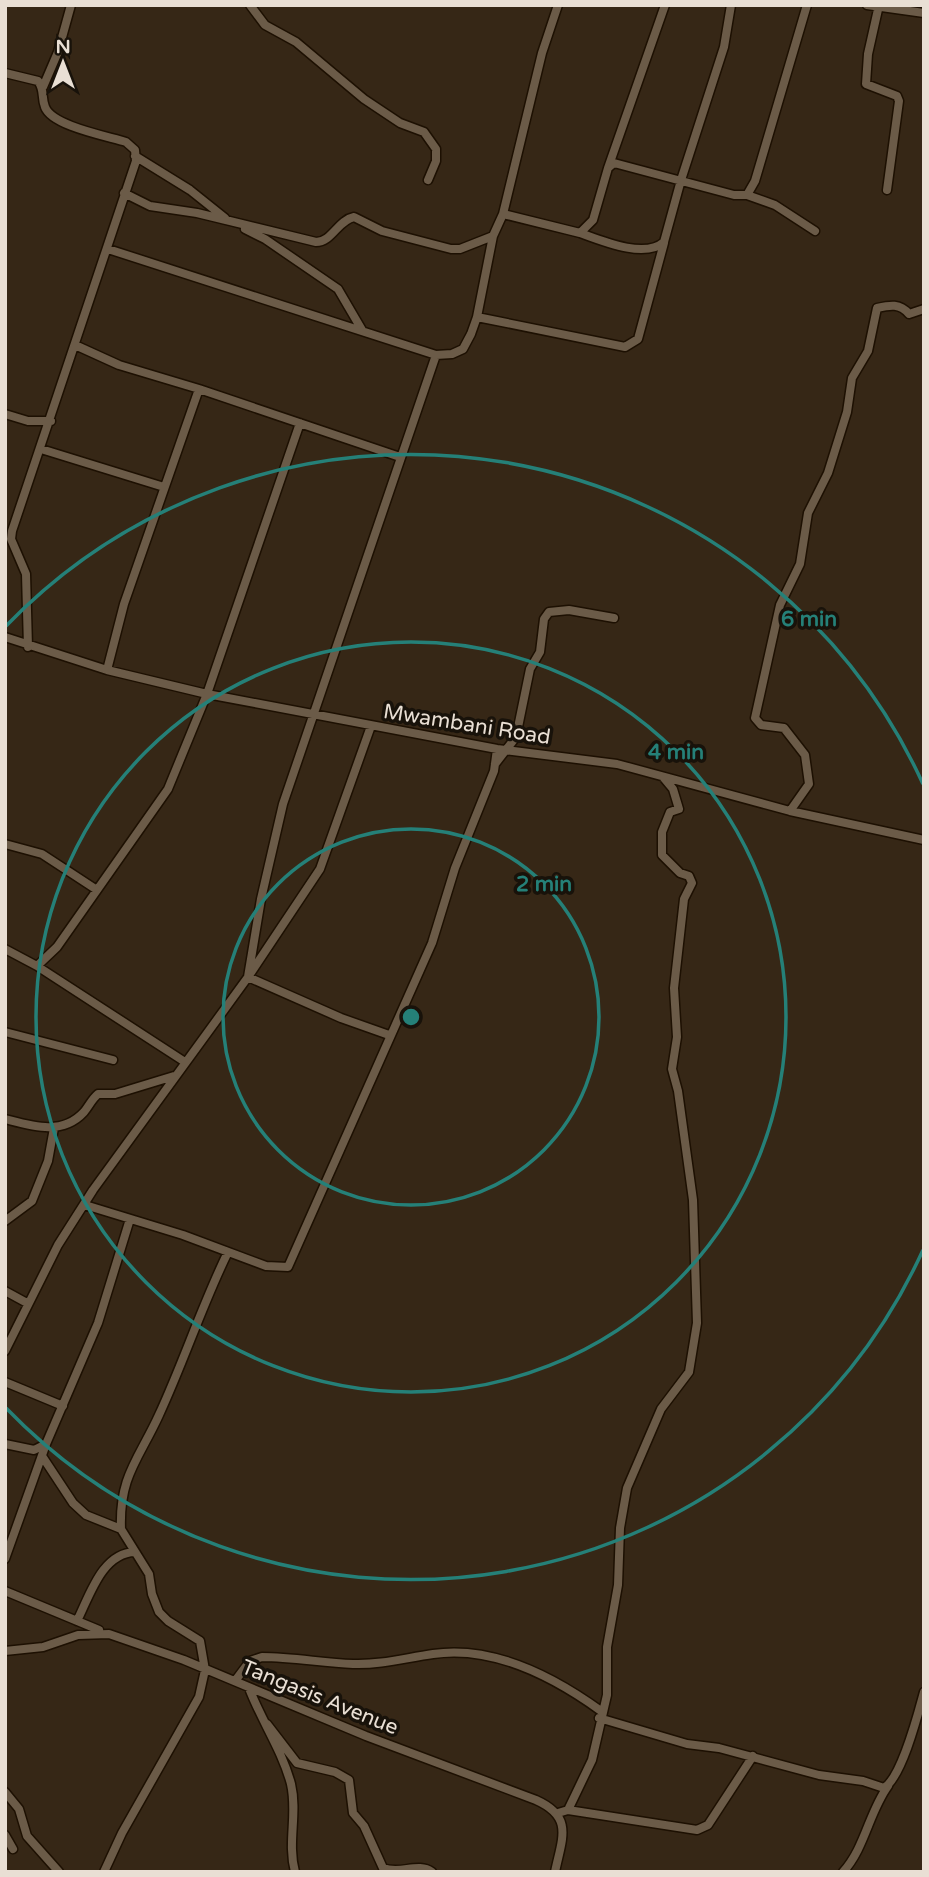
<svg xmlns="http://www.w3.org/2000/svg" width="929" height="1877" font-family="'Varela Round',sans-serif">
  <rect width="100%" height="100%" fill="#362716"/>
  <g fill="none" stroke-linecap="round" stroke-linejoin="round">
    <g stroke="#1d1002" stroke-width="11">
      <path id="minor" d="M250,5l15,20 31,17 68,57 36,24 24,9 12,17v12l-8,19
        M867,5l57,8
        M879,5l-11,49 -2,30 31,12 2,5 -12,89
        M5,73l33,8c7,9 3,16 7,26 7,19 62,29 81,35l9,8 1,11 -124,370 -1,8 15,35 2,73
        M43,87l15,-35 13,-47
        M135,156l55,34 35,28
        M608,168l57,-163
        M124,193l26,13 47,7 119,29c16,0 22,-22 38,-25l28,14 69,18h9l33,-13
        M747,195l28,10 40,26
        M503,214l39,-161 16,-48
        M245,229l20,10 73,50 24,41
        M580,233c22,8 65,26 84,9l17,-62 43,-133 7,-42
        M108,249l328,106 16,-1 11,-5 8,-15 6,-17 16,-81 10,-22 77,19 13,-13 15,-52 6,-5 120,32h13l8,-14 52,-176
        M477,317l148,30 13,-8 26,-96
        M75,345l44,20 80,24 201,68
        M5,414l23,7h23
        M41,449l123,38
        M5,637l102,33 100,24 290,55 120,15 173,47 134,29
        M107,670l17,-66 75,-215
        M371,726l-51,143 -72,108 93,41 48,17
        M495,764l21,-27 14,-68 10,-17 4,-33 5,-7 20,-2 45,8
        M790,811l19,-27 -4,-29 -21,-27 -23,-3 -6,-7 25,-113 20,-41 8,-51 20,-40 19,-61 5,-34 16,-27 9,-43c13,-3 23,-5 32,6l15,-5
        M5,844l37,10 55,36
        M5,949l32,17 20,-19 111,-158 39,-95 93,-271
        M37,966l148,96
        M5,1032l108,28
        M5,1119c27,7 57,17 79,-7 5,-6 8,-13 14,-18h17l59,-18
        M85,1205l98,30 83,31 22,1 144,-324 23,-75 39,-97 3,-22
        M5,1221l27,-20 16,-40 6,-33
        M5,1291l22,12
        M5,1351l53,-106 35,-55 155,-213 13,-78 22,-95 153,-449
        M5,1382l58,24
        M5,1444l29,6 12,-6
        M42,1456l31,47 13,12 35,14 28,45 3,20 7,18 9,9 32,20 5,29 -6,27 -77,136 -18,39
        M121,1529c-2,-53 18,-70 38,-114 25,-54 43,-110 69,-163
        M5,1559l41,-115 52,-121 32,-104
        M5,1591l94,39
        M77,1621c13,-26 25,-68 58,-69
        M5,1651l38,-4 35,-12 31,-1 75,26 182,76 170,64c38,17 26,38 19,72
        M235,1681l15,-20 12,-4c31,0 61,6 91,7 28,1 52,-6 80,-10 60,-9 121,23 168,57
        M249,1688c12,32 33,62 42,96 7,30 -4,58 4,88
        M599,1718l88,26 32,4 100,27 44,6 21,7c18,-11 34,-74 40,-96
        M267,1724l30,39 38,9 14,8 4,33 11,13 19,42c17,7 35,-6 49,4
        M5,1792l14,17 8,27 32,36
        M568,1810l129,20 11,-5 45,-69
        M558,1813l10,-3 24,-50 15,-65v-48l11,-62 2,-57 7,-40 34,-79 28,-37 8,-49 -4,-123 -15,-109 -6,-22 5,-32 -3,-49 10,-89 8,-16 -3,-7 -9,-3 -18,-18v-23l8,-20 9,-3 -6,-20 -10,-12
        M5,1835l8,14
        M843,1872c22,-24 26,-60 45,-86"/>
    </g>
    <use href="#minor" stroke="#6b5b48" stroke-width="8"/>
  </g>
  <g fill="none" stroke="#258078" stroke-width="3.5">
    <circle cx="411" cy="1017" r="188"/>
    <circle cx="411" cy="1017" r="375"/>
    <path d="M923 1250A563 563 0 0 1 6 1408M6 626A563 563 0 0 1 923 784"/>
  </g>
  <g text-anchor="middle" stroke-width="7" stroke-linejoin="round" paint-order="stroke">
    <g font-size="21" fill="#e9dfd4" stroke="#18120a">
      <text transform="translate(467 724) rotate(9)" y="7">Mwambani Road</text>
      <text transform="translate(320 1697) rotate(22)" y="7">Tangasis Avenue</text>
    </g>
  </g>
  <circle cx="411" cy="1017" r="10" fill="#258078" stroke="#18120a" stroke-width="3.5"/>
  <g font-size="21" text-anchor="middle" font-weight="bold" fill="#258078" stroke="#18120a" stroke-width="7" stroke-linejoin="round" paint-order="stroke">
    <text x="809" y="626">6 min</text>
    <text x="676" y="759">4 min</text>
    <text x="544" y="891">2 min</text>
  </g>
  <rect width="929" height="1877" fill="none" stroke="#e9dfd4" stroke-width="14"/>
  <g transform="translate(63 63)" stroke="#18120a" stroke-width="5" paint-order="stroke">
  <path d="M0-5L12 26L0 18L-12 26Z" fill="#e9dfd4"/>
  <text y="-10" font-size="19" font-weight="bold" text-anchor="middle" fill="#e9dfd4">N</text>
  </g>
</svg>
